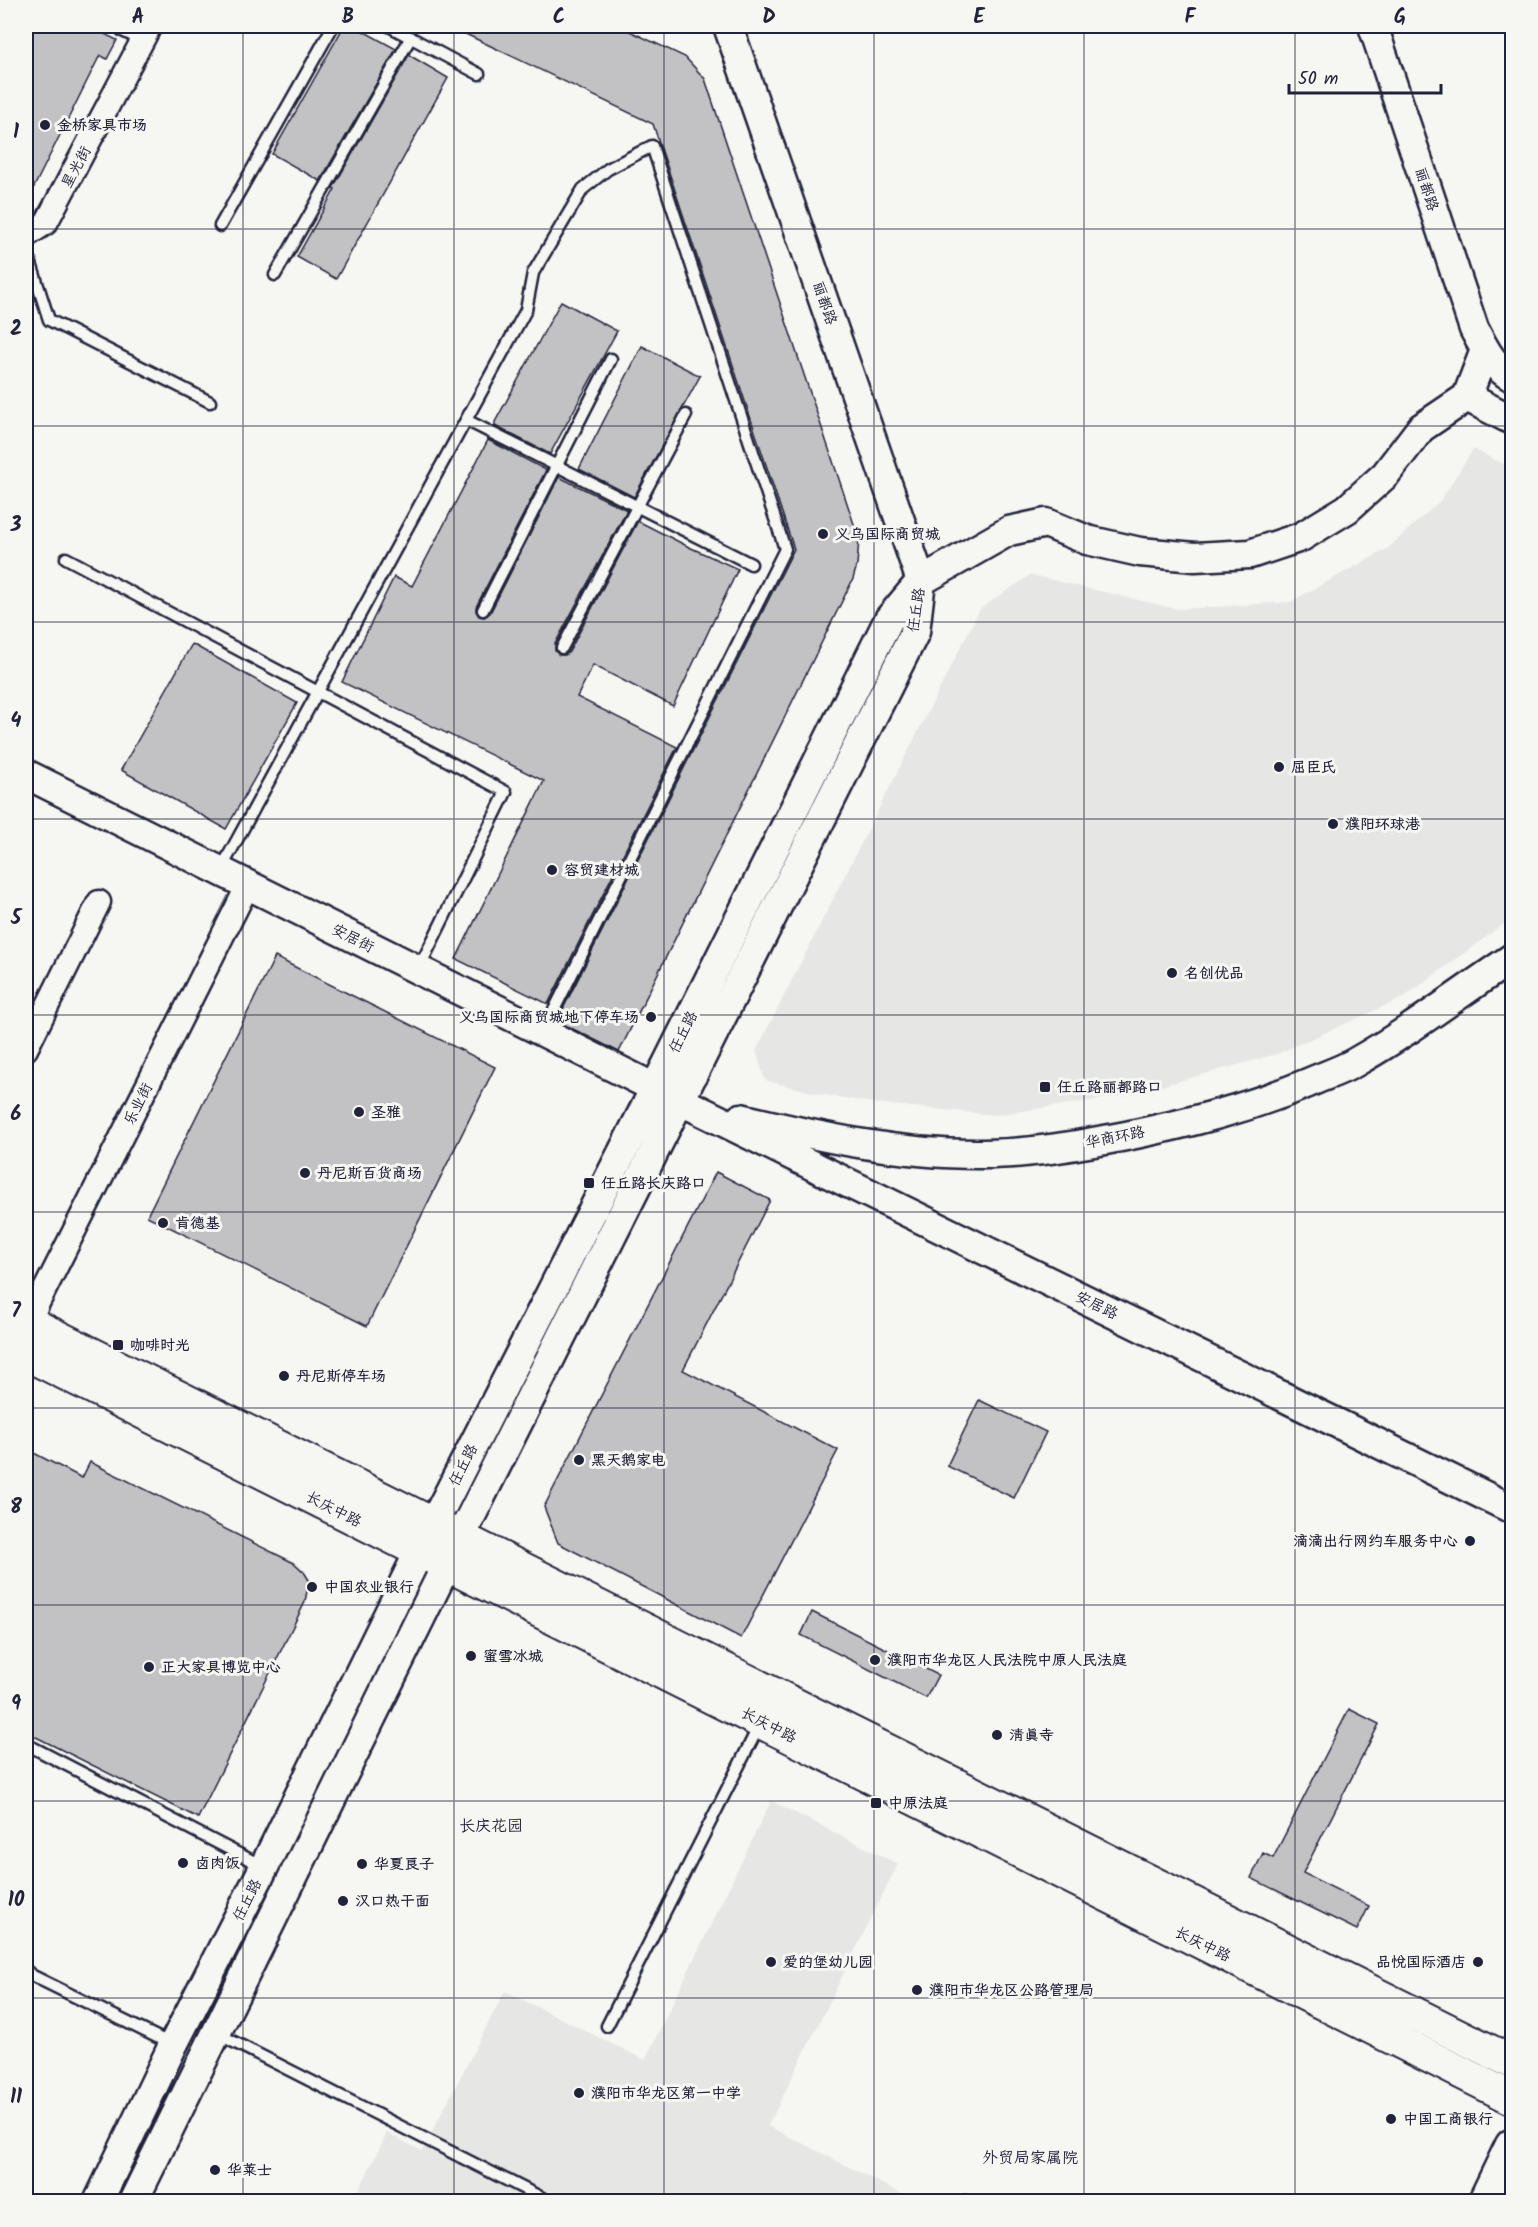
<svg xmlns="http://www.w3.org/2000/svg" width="1538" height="2227" font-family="Kalam,'LXGW WenKai TC',sans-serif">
  <rect width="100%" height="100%" fill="#f6f6f2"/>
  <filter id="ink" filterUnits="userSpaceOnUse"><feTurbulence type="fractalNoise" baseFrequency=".0167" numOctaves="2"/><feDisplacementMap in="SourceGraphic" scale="12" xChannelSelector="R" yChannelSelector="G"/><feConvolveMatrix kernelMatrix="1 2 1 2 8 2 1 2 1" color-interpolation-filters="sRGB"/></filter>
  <g filter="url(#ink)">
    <path fill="#e6e6e4" d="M1473,449l39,19v450l-109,80 -126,56 -148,41 -134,20 -123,-12 -53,-9 -54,-14 -9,-29 224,-442 50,-34 147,34 113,-7 97,-53 54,-49z
      M771,1801l127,63 -130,262 148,75 -563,1 34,-69 35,18 83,-160 140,69z"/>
    <path fill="#c2c2c4" stroke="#22223b" stroke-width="1.5" d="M26,26h62l29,14 -10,19 -7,-4 -74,148z
      M344,26h10l42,23 -76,132 -48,-27z
      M449,26h170l66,31 20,22 154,460 -2,26 -4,14 -234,473 -60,-30 5,-10 -2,-1 232,-462 -141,-425z
      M409,55l39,23 -112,201 -39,-22 38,-68 -2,-1z
      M561,301l56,30 -67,123 -55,-28v-4z
      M642,346l58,30 -66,121 -55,-28z
      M488,440l58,30 -70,137v4l3,5 5,1 6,-4 69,-136 68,33 -72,134v7l4,4h6l4,-3 69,-131 51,26 49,22 -65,137 -80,-41 -16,32 100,50 -129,257 -92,-45 88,-178 -202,-99 52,-105 18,9z
      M192,644l105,59 -71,126 -105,-59z
      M275,957l220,110 -128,259 -220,-110z
      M716,1172l54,28 -87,170 155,80 -97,188 -183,-95 -14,-36z
      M979,1400l67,32 -32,66 -67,-32z
      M26,1449l56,29 8,-16 204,101 10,9 5,8 -4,22 -107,216 -172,-86z
      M812,1612l126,63 -12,23 -125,-63z
      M1349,1709l30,15 -76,149 66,33 -12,24 -106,-52 12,-25 10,5z"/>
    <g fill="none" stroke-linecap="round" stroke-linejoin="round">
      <g stroke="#22223b" stroke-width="15">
        <path id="service" d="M389,26l90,48
          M220,226l113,-200
          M26,248l23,72 161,82
          M275,275l136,-238
          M466,420l285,144
          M66,558l440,234 -87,176
          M483,610l128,-251
          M562,648l124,-233
          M220,871l306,-561 7,-37 50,-84 25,-20 44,-23 133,403 -242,483
          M26,1744l238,123
          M26,1970l5,5 142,70
          M607,2026l153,-302
          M218,2034l332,168
          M965,2201l1,1"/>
      </g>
      <g stroke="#22223b" stroke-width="27">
        <path id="minor" d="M126,26l19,9
          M26,236l20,-13 104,-197
          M26,1049l73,-147
          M28,1323l220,-438"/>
      </g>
      <g stroke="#22223b" stroke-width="33">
        <path id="tertiary" d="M1373,26l101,303c10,19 19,38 38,48
          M1485,350l-18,47 45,23
          M26,774l655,327 831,408
          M741,1118c79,19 160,37 242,36 48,0 96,-9 143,-18 63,-13 123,-28 182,-53 15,-7 32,-12 46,-20 55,-31 106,-70 158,-105
          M98,2202l75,-157 91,-178 155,-315 236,-464 234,-469 32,-38 88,-50 37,-8 41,17 53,12 55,5 55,-3 51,-17 46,-28 38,-34 36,-47 46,-31
          M133,2202l313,-636 469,-934 6,-51 -193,-555"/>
      </g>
      <g stroke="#22223b" stroke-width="36">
        <path id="secondary" d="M26,1321l1486,741
          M26,1354l1486,744"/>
      </g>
      <g stroke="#22223b" stroke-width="38">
        <path id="primary" d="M1485,2202l27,-56"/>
      </g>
      <use href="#service" stroke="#f6f6f2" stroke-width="10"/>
      <use href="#minor" stroke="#f6f6f2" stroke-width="22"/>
      <use href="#tertiary" stroke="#f6f6f2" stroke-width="28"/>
      <use href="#secondary" stroke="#f6f6f2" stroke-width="32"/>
      <use href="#primary" stroke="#f6f6f2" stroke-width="33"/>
    </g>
  </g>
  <path fill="none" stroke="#22223b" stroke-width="1.5" stroke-opacity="0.55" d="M243,26v2176M454,26v2176M664,26v2176M874,26v2176M1084,26v2176M1295,26v2176M26,229h1486M26,426h1486M26,622h1486M26,819h1486M26,1015h1486M26,1212h1486M26,1408h1486M26,1605h1486M26,1801h1486M26,1998h1486"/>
  <g fill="#22223b" stroke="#f6f6f2" stroke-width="2">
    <circle cx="45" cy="125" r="6"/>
    <circle cx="823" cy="534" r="6"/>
    <circle cx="1279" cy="767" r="6"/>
    <circle cx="1333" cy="824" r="6"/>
    <circle cx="552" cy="870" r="6"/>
    <circle cx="1172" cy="973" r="6"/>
    <circle cx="651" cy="1017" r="6"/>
    <rect x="1039" y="1081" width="12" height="12" rx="3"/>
    <circle cx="359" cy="1112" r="6"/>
    <circle cx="305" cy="1173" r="6"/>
    <rect x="583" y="1177" width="12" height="12" rx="3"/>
    <circle cx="163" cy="1223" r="6"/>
    <rect x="112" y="1339" width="12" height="12" rx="3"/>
    <circle cx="284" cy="1376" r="6"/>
    <circle cx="579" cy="1460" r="6"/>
    <circle cx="1470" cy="1541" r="6"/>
    <circle cx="312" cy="1587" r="6"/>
    <circle cx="471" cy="1656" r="6"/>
    <circle cx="875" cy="1660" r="6"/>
    <circle cx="149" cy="1667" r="6"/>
    <circle cx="997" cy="1735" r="6"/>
    <rect x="870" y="1797" width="12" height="12" rx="3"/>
    <circle cx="183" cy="1863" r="6"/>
    <circle cx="362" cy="1864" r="6"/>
    <circle cx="343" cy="1901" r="6"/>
    <circle cx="771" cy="1962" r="6"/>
    <circle cx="1478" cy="1962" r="6"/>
    <circle cx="917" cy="1990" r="6"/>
    <circle cx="579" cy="2093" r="6"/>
    <circle cx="1391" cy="2119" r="6"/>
    <circle cx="215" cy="2170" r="6"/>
  </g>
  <g text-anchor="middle" stroke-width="6" stroke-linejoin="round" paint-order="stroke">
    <g font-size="15" font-weight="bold" fill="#22223b" stroke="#f6f6f2" text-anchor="start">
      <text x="57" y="130">金桥家具市场</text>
      <text x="835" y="539">义乌国际商贸城</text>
      <text x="1291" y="772">屈臣氏</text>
      <text x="1345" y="829">濮阳环球港</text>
      <text x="564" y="875">容贸建材城</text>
      <text x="1184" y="978">名创优品</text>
      <text x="639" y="1022" text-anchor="end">义乌国际商贸城地下停车场</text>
      <text x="1057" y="1092">任丘路丽都路口</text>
      <text x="371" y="1117">圣雅</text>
      <text x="317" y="1178">丹尼斯百货商场</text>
      <text x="601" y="1188">任丘路长庆路口</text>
      <text x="175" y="1228">肯德基</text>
      <text x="130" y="1350">咖啡时光</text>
      <text x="296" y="1381">丹尼斯停车场</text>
      <text x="591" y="1465">黑天鹅家电</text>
      <text x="1458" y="1546" text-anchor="end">滴滴出行网约车服务中心</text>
      <text x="324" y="1592">中国农业银行</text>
      <text x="483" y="1661">蜜雪冰城</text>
      <text x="887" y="1665">濮阳市华龙区人民法院中原人民法庭</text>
      <text x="161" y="1672">正大家具博览中心</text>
      <text x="1009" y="1740">清真寺</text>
      <text x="888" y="1808">中原法庭</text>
      <text x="195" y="1868">卤肉饭</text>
      <text x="374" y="1869">华夏良子</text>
      <text x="355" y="1906">汉口热干面</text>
      <text x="783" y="1967">爱的堡幼儿园</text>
      <text x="1466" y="1967" text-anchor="end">品悦国际酒店</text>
      <text x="929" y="1995">濮阳市华龙区公路管理局</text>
      <text x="591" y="2098">濮阳市华龙区第一中学</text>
      <text x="1403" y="2124">中国工商银行</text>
      <text x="227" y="2175">华莱士</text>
    </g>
    <g font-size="15" fill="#22223b" stroke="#f6f6f2">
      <text transform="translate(76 167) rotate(-62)" y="5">星光街</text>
      <text transform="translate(1427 189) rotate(72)" y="5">丽都路</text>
      <text transform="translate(825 303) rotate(71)" y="5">丽都路</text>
      <text transform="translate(916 610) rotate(-81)" y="5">任丘路</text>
      <text transform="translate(353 938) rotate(27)" y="5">安居街</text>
      <text transform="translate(683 1032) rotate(-63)" y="5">任丘路</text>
      <text transform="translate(138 1104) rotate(-63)" y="5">乐业街</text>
      <text transform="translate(1115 1137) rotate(-11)" y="5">华商环路</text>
      <text transform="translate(1097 1305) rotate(26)" y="5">安居路</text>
      <text transform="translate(463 1465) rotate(-63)" y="5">任丘路</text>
      <text transform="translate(334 1509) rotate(27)" y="5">长庆中路</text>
      <text transform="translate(769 1725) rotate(27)" y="5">长庆中路</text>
      <text transform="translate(247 1900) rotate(-63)" y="5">任丘路</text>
      <text transform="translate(1203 1944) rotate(26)" y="5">长庆中路</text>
    </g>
    <g font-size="16" fill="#22223b" stroke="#f6f6f2">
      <text x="491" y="1831">长庆花园</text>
      <text x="1030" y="2163">外贸局家属院</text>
    </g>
  </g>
  <rect width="1538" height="2227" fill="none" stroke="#f6f6f2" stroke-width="66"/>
  <path d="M1289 84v9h152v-9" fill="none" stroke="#22223b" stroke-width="3"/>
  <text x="1298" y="84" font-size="18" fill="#22223b" stroke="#f6f6f2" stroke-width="4.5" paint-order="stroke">50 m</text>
  <rect x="33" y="33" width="1472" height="2161" fill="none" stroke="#22223b" stroke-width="2"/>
  <g font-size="20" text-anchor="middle" font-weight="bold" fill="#22223b">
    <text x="138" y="23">A</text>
    <text x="348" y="23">B</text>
    <text x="559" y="23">C</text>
    <text x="769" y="23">D</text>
    <text x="979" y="23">E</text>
    <text x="1190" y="23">F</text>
    <text x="1400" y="23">G</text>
    <text x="16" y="138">1</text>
    <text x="16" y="335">2</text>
    <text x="16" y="531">3</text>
    <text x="16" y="727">4</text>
    <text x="16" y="924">5</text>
    <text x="16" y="1120">6</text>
    <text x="16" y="1317">7</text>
    <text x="16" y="1513">8</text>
    <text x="16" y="1710">9</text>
    <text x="16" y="1906">10</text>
    <text x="16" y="2103">11</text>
  </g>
</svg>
